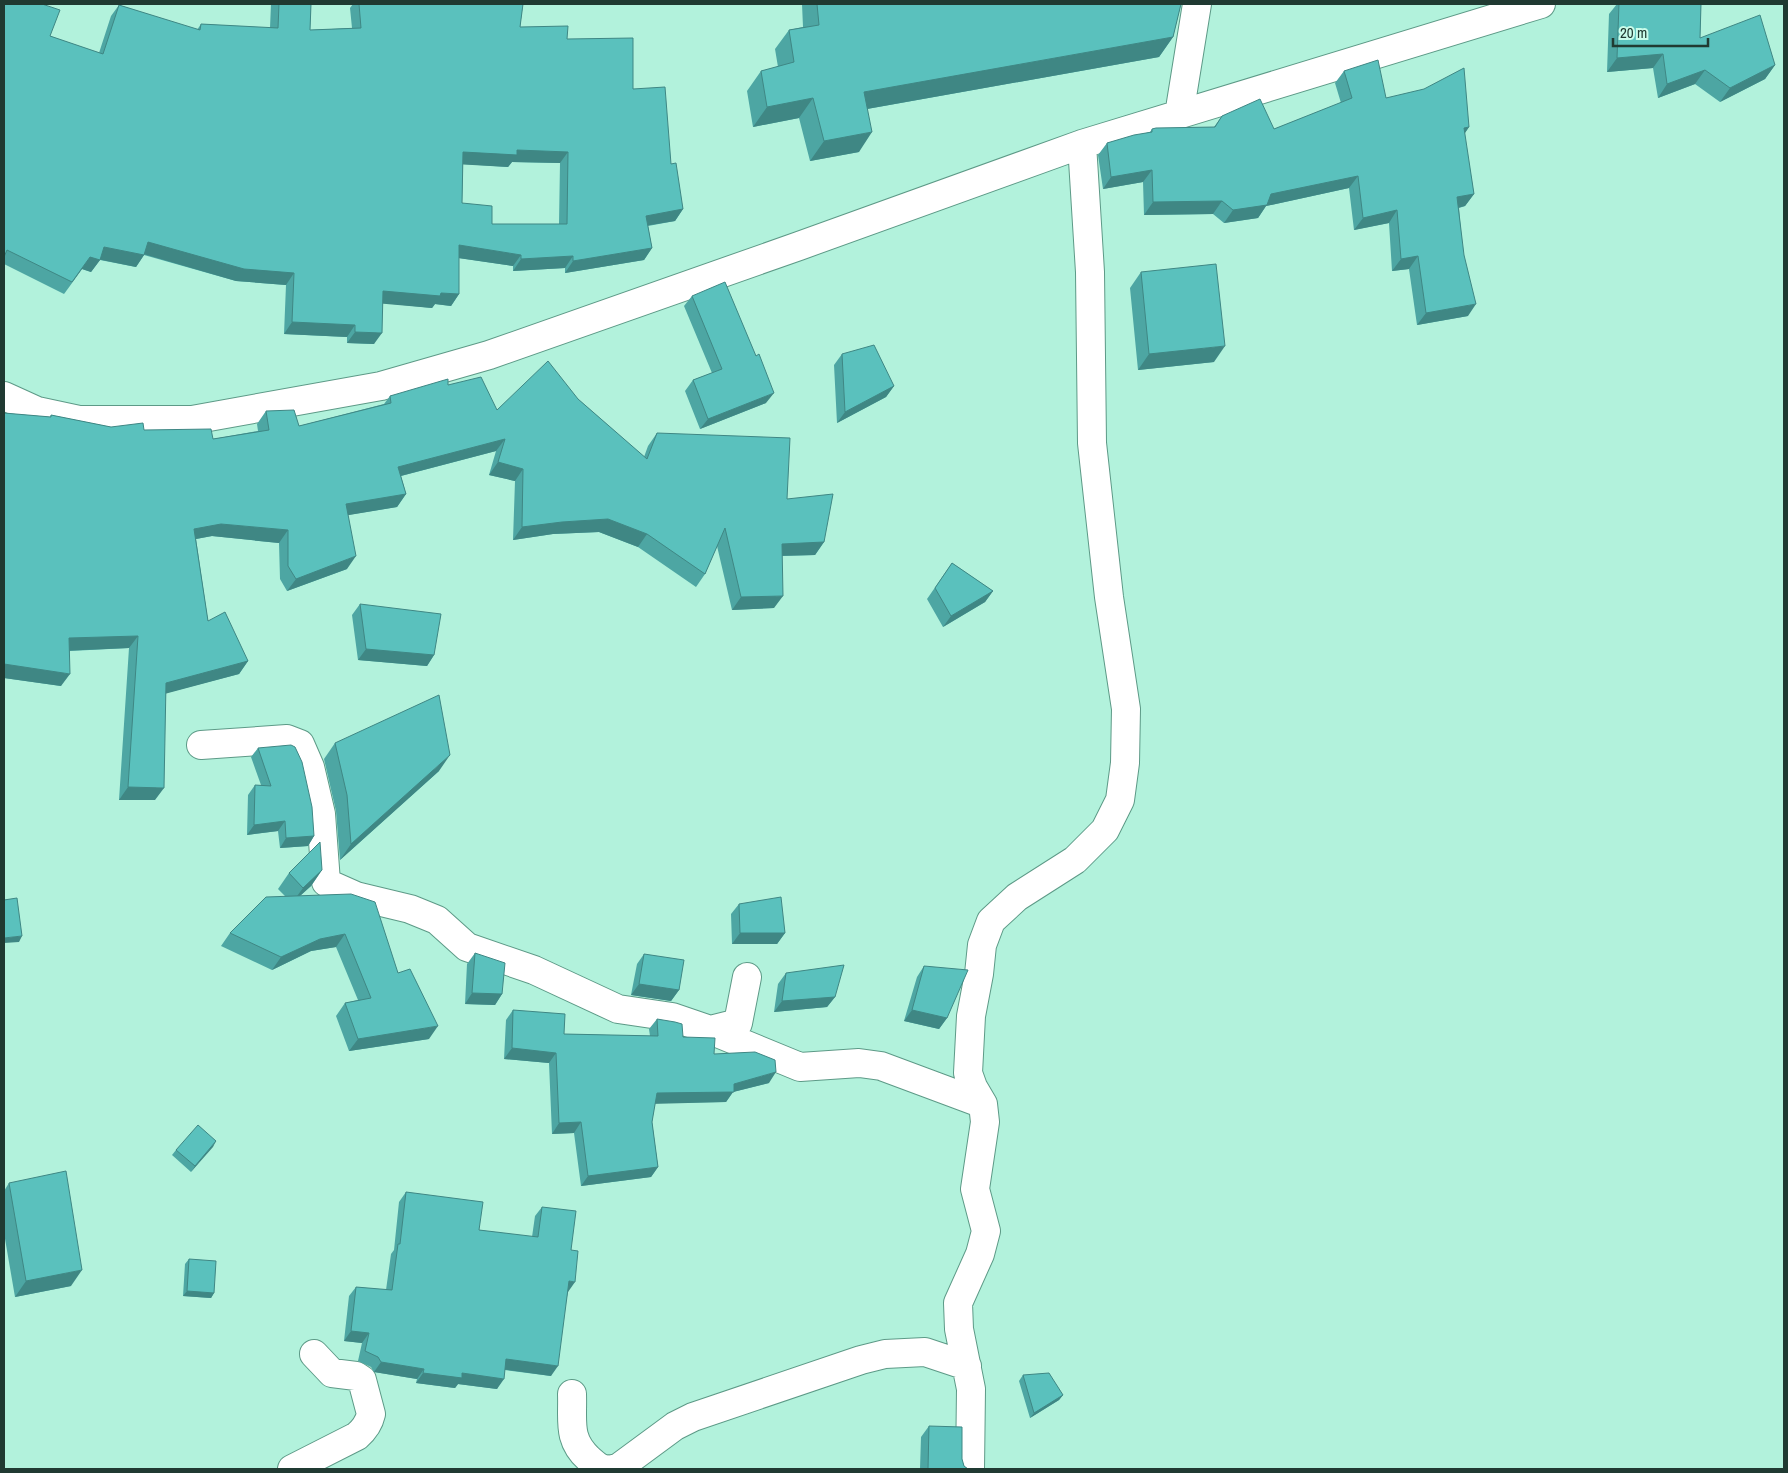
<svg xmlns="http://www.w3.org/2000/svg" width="1788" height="1473" font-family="'Archivo Narrow',sans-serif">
  <rect width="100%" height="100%" fill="#b2f2dc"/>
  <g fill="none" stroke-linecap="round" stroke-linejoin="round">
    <g stroke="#5d9a87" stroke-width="30">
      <path id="street" d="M1179,115l18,-111
        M4,396l33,15 42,9h113l189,-34 108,-31 310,-109 283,-102 459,-140
        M201,745l86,-6 13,5 10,23 11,47 5,68 3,2 27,12 54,13 27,11 30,27 67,23 84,39 54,8 38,13 28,-7 9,-46
        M710,1030l90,37 59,-4 22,3 102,38
        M572,1394c1,27 -5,45 17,65 6,5 9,9 16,10
        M292,1469l65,-33c7,-6 12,-13 14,-22l-9,-34 -6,-4 -24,-3 -18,-19
        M613,1469l5,-1 57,-42 18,-9 168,-57 24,-6 40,-2 42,14
        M970,1469l1,-80 -12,-60 -1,-26 22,-49 6,-23 -11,-42 10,-67 -2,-18 -10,-17 -5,-14 3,-57 8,-42 3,-29 9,-24 26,-24 58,-37 30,-30 15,-30 5,-37 1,-54 -17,-112 -17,-154 -2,-171 -8,-128"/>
    </g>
    <use href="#street" stroke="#fff" stroke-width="28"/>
  </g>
  <path fill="#4da6a3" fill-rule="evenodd" d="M4,4l46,32 49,17 12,-37 8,-11 78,25 4,-6 69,4 1,-24h40l-1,26 42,-2 -2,-20 3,-4h170l-3,23 47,12 66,50 38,75 12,45 -8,12 -27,5 4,22 -8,12 -79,13v-5l-52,3v-5l-54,-8v36l-8,12 -16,-2 -3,4 -49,-5 -9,41 -27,-1v-6l-63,-3 2,-49 -50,-4 -92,-26 -8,12 -36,-7 -9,12 -9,-3 -18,25 -60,-30zM512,162l48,1 -1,61h-67l-30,-21 1,-39 45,3z
    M802,4h379l-8,33 -14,20 -292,52 -8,43 -49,9 -11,-43 -46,9 -6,-36 14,-20 17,-4 -3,-18 14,-19 14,-3z
    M1617,4h84l-1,34 75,27 -10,14 -45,23 -25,-18 -37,14 -5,-30 -46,4 2,-58z
    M1344,71l42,27 83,29 -5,7 10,60 -9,12 -6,2 9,108 -51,9 -8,-56 -17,2 -3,-48 -35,7 -5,-42 -83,18 -8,12 -34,5 -11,-9 -69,1 -1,-33 -40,7 -5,-34 9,-12 43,-11 2,-3 62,-2 8,-11 52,13 67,-26 -6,-20z
    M1141,272l73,90 -76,8 -8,-82z
    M692,296l64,60 10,47 -66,26 -15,-38 8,-11 19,-7 -28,-67z
    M842,354l52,32 -8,11 -49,26 -3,-58z
    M448,385l49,25 81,-11 66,58 4,-11 9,-13 130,66 37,43 -9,13 -33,1 -8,52 -42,2 -15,-64 -12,28 -9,13 -58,-40 -39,-15 -46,2 -40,6 2,-59 -26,-6 7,-24 -95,25 5,18 -9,13 -49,8 -1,54 -60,22 -7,-12 -1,-36 -67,-7 -16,3 12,82 40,40 -9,13 -73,19 -11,107h-36l10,-152 -59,3 -9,35 -57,-8v-265l46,4 1,-2 60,12 102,12 45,-8 -1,-7 9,-13 33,15 85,-22 6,-8z
    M952,563l41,28 -8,11 -42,25 -16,-28z
    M360,604l74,51 -7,11 -69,-6 -6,-45z
    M335,743l104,28 -99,89 -4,-49 -12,-52z
    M258,748l56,88 -6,10 -28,2 -2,-17 -31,4 1,-40 7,-10h6l-10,-28z
    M322,870l-11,16 -11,10 98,77 31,66 -80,12 -13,-35 9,-13 13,-3 -22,-53 -25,4 -39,19 -51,-24 9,-13 55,-37 -7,-7 11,-16z
    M739,904l46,29 -8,11h-45l-1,-30z
    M475,953l27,41 -7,11 -30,-1 2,-40z
    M644,954l35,36 -8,11 -40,-6 6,-31z
    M924,966l23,52 -8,11 -35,-8 13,-44z
    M786,973l49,24 -8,10 -53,5 4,-28z
    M513,1010l51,24 86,2 -1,-7 8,-10 26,18 31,17 55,29 -36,9 -7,10 -71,1 -3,19 6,45 -7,10 -70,9 -7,-53 -22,1 -3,-71 -45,-4 2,-39z
    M216,1141l-25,31 -19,-17 4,-5z
    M9,1183l62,103 -56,11 -11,-64v-42z
    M406,1192l73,38 53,7 3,-21 7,-9 29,43 -3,42 -17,84 -46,-6 -8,19 -39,-5 -3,4 -39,-5 1,-4 -43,-7 -3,-5 -13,-6 4,-18 -18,-2 5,-45 7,-9 30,3 5,-36 3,-4 5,-48z
    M189,1259l25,34 -3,5 -28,-2 2,-32z
    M1023,1375l40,20 -4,5 -29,18 -11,-37z
    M929,1426l33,33 2,7 4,3h-48l1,-32z"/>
  <path fill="#3f8784" d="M1173,37l-14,20 -309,55 14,-20z
    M1663,54l-10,14 -46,4 10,-14z
    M1775,65l-10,14 -45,23 10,-14z
    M1705,70l-10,14 -37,14 9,-14z
    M813,98l-14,20 -46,9 14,-20z
    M1469,127l-8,12 3,-11z
    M872,132l-13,20 -49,9 14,-20z
    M517,150l51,2 -8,11 -48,-1 -4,5 -53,-3 8,-12z
    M1152,170l-9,12 -40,7 8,-12z
    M1358,176l-9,12 -83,18 -8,12 -34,5 9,-13 38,-16z
    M1474,194l-9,12 -16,4 8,-13z
    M1222,201l-9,13 -69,1 9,-13z
    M683,209l-8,12 -37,6 8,-11z
    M1397,210l-8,13 -35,7 9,-12z
    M148,242l146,31 -8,12 -50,-4 -96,-28z
    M459,245l62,10 -8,11 -62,-9z
    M104,247l40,8 -8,12 -39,-8 3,1 -9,12 -9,-3 -18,25 26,-37z
    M652,248l-8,12 -79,13 8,-12z
    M573,256l-8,12 -52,3 8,-12z
    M1418,256l-9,13 -17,2 9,-12z
    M383,291l58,2 18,1 -8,12 -16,-2 -3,4 -57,-5z
    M1476,304l-8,12 -51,9 9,-12z
    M292,322l63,3 -8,12 -63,-3z
    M355,332l27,1 -8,11 -27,-1z
    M1225,346l-11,16 -76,8 11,-16z
    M894,386l-8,11 -49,26 8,-11z
    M774,393l-8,10 -66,26 8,-10z
    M505,439l-9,12 -107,28 9,-12z
    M498,462l25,7 -8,12 -26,-6z
    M406,494l-9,13 -60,10 9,-13z
    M608,519l39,15 -9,13 -39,-15 -46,2 -40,6 9,-13 40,-5z
    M221,524l67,6 -9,13 -67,-7 -27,5 9,-12z
    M824,542l-9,13 -42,1 9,-12z
    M356,556l-9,13 -60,22 9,-12z
    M993,591l-8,11 -42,25 8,-11z
    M783,596l-9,12 -42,2 9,-13z
    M138,636l-9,12 -69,3 9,-13z
    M366,649l68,6 -7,11 -69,-6z
    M248,661l-9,13 -82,22 9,-13z
    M4,664l66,10 -9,12 -57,-8z
    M450,755l-11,16 -99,89 11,-16z
    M128,787l36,1 -9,12h-36z
    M285,821l-7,10 -31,4 7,-10z
    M314,836l-6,10 -28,2 6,-10z
    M322,870l-11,16 -19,17 11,-15z
    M740,933h45l-8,11h-45z
    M345,934l-9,13 -25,4 -39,19 9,-13 39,-18z
    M22,936l-3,6 -15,1v-5z
    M639,984l40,6 -8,11 -40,-6z
    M472,993l30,1 -7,11 -30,-1z
    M835,997l-8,10 -53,5 8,-11z
    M912,1010l35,8 -8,11 -35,-8z
    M438,1026l-9,13 -80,12 9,-12z
    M512,1048l44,5 -7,10 -45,-4z
    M776,1072l-7,11 -36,9 -7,10 -76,2 7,-11 77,-9z
    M581,1122l-7,11 -22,1 7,-11z
    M216,1141l-3,6 -22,25 4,-6z
    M658,1167l-7,10 -70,9 7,-10z
    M82,1270l-11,16 -56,11 11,-16z
    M569,1281l6,1 -7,10 -6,-1z
    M187,1291l27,2 -3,5 -28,-2z
    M351,1331l18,2 -7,10 -18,-2z
    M506,1359l52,7 -7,10 -51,-7z
    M381,1362l43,7 -7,10 -43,-7z
    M423,1373h39l42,6 -7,10 -39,-5 -3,4 -39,-5z
    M1063,1395l-4,5 -29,18 4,-5z"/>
  <path fill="#5ac1bd" stroke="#3f8784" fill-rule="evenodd" d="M4,4h38l18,6 -10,26 53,18 16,-49 81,25 1,-6 77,4 1,-24h32l-1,26 51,-2 -2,-24h164l-3,23 48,-1 -1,13 66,-1v51l32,-2 6,77 5,-1 7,46 -37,7 6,32 -79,13v-5l-52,3v-4l-62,-10v49l-18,-1 -1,3 -57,-5 -1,42 -27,-1v-7l-63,-3 2,-49 -50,-4 -96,-27 -4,13 -40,-8 -4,13 -10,-3 -18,25 -65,-32 -3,7zM517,150l51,2 -1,72h-75v-18l-30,-3 1,-51 54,3z
    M817,4h364l-8,33 -309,55 8,40 -48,9 -11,-43 -46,9 -6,-36 33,-9 -5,-32 30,-5z
    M1619,4h82l-1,34 60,-23 15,50 -45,23 -25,-18 -38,14 -4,-30 -46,4z
    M1378,60l8,38 38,-9 40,-21 5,59 -5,1 10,66 -17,3 7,58 12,49 -50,9 -8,-57 -17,3 -4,-49 -34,8 -5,-42 -87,18 -4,11 -34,5 -11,-9 -69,1 -1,-32 -41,7 -4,-34 27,-8 18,-3v-3l4,-1 59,-1 7,-11 38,-17 14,30 78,-31 -8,-27z
    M1216,264l9,82 -76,8 -8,-82z
    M725,282l31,74 3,-2 15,39 -66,26 -15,-39 29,-11 -30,-73z
    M874,345l20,41 -49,26 -3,-58z
    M548,361l30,38 69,60 10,-26 133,5 -3,61 46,-5 -9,48 -42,2 1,52 -42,1 -16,-69 -20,46 -58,-40 -39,-15 -46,3 -40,5 1,-58 -25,-7 7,-23 -107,28 8,27 -60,10 10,52 -60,23 -8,-13v-36l-67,-6 -27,5 14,92 17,-9 23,49 -82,22 -2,105 -36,-1 10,-151 -69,2 1,36 -66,-10v-251l47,4v-2l60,12 32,-4 1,7 67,-1 2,10 56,-9 -3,-19 28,-1 5,16 92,-23 -1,-7 58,-17v6l33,-8 16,33z
    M952,563l41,28 -42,25 -16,-28z
    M360,604l81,10 -7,41 -68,-6z
    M439,695l11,60 -99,89 -4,-49 -12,-52z
    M291,745l4,2 7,15 10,45 2,29 -28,2 -1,-17 -31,4 1,-40 16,1 -13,-38z
    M320,842l2,28 -19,18 -14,-15z
    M351,894l24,8 23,71 12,-4 28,57 -80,13 -13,-36 26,-5 -26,-64 -25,5 -39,18 -51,-24 36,-36z
    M781,897l4,36h-45l-1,-29z
    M17,898l5,38 -18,2v-38z
    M475,953l30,10 -3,31 -30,-1z
    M644,954l40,6 -5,30 -40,-6z
    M844,965l-9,32 -53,4 4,-28z
    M924,966l44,4 -21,48 -35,-8z
    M513,1010l52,4 -1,20 94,2 -1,-17 18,3 7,2 1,13 32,1 -1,16 41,-2 20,8 1,12 -42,12v8l-77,1 -5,29 6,45 -70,9 -7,-54 -22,1 -3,-70 -44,-5z
    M198,1125l18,16 -21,25 -19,-16z
    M66,1171l16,99 -56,11 -17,-98z
    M406,1192l77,10 -4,28 59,7 4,-30 34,4 -5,39 7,1 -3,31 -6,-1 -11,85 -52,-7 -2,20 -42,-6v5l-39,-5 1,-4 -43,-7 -3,-5 -13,-6 4,-18 -18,-2 5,-44 36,3 6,-46h2z
    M189,1259l27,2 -2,32 -27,-2z
    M1049,1373l14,22 -29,18 -11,-38z
    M929,1426l33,1v32l2,7 4,3h-40z"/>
  <rect width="1788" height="1473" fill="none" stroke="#203a32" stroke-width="10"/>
  <path d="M1613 38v8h95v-8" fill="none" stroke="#203a32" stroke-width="2.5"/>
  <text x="1620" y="38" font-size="15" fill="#203a32" stroke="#c9fcea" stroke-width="4" paint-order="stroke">20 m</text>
</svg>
